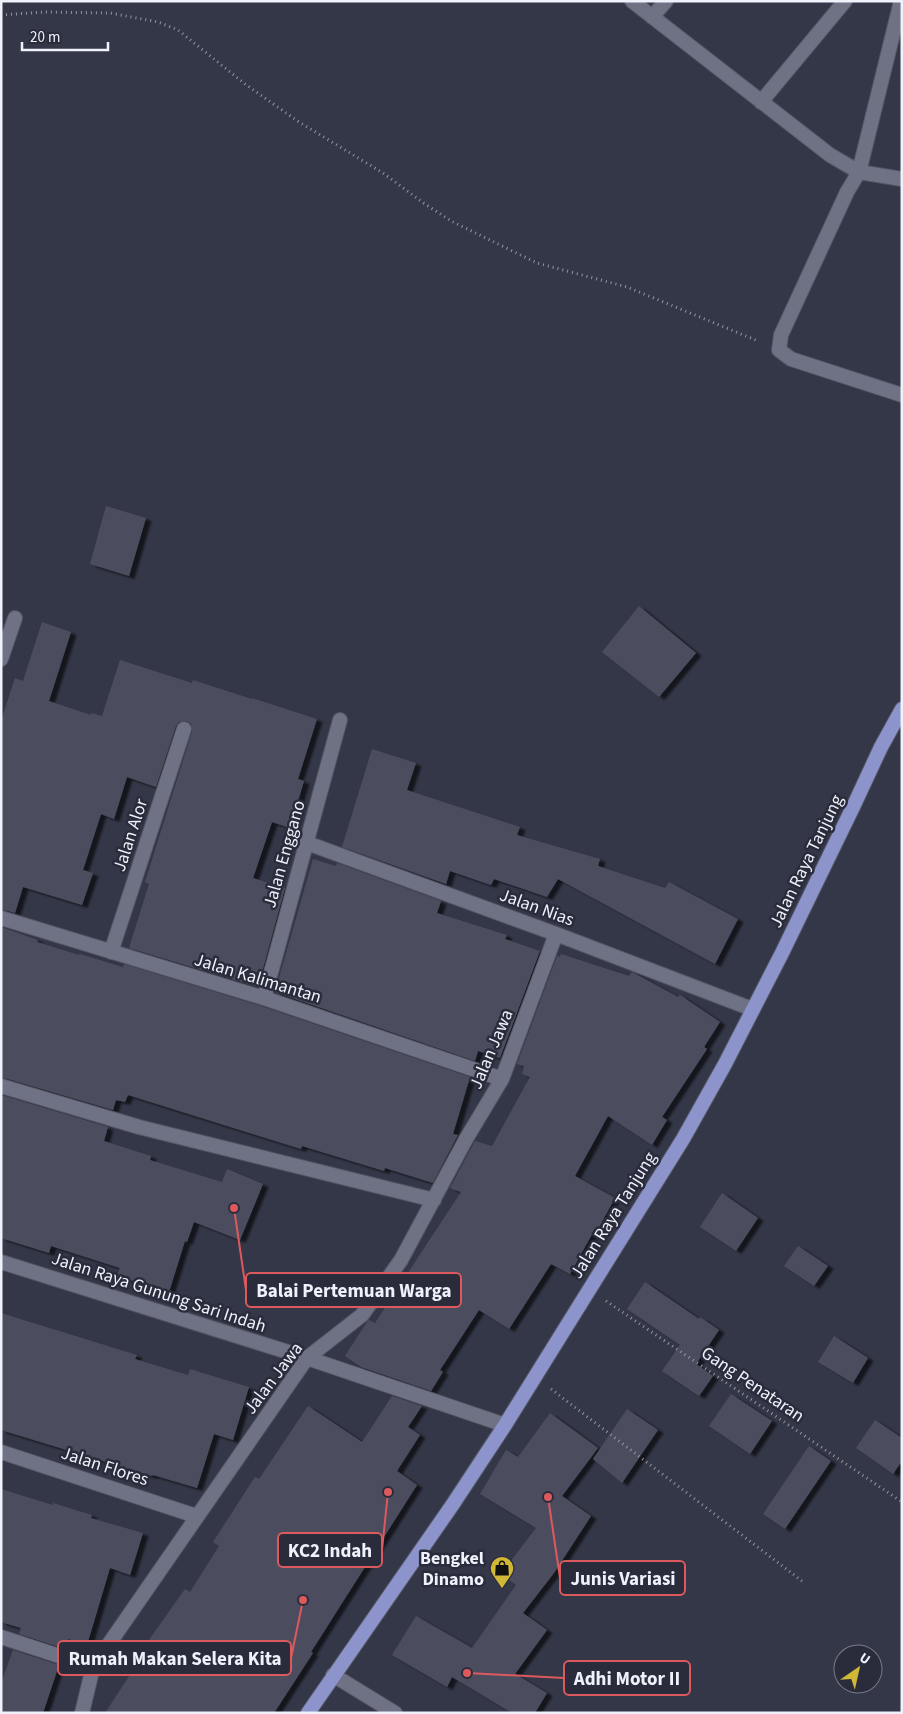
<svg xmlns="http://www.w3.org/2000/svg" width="903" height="1714" font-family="'Source Sans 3',sans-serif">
  <defs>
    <filter id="shadow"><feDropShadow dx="5.5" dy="3" stdDeviation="1" flood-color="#0009"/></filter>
  </defs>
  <rect width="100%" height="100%" fill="#343747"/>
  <path fill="#4b4e5f" filter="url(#shadow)" d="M106,506l40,12 -17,58 -39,-12z
    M639,606l57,47 -37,44 -57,-45z
    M42,622l29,10 -22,69 42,14v-2l11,3 18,-56 72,23 1,-3 59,19v-1l65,21 -19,60 6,2 -14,47 -18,-6 -19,56 32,10 -27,99 -129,-39 20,-64 -4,-2 47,-150 -1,-8 -5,-3 -7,1 -3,4 -20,61 -29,-10 -13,42 -13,-5 -18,56 10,3 -11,32 -59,-18 -8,26 -14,-4v-188l14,-43 8,3z
    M372,749l44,14 -9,27 113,37 -3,8 83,24 -2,7 67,22 4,-6 69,37 -23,45 -157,-85 -11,18 -53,-18 -3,6 -41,-14 -4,13 -104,-37z
    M313,859l23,7 1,-3 104,38 -4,12 70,22 -2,4 35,12 -40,107 -22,-7 -3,10 -200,-69z
    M1,927l37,13 -1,2 42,13 1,-1 43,13 1,-3 137,42 209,71 -17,57 5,1 -25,48 -48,-15 -1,3 -82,-25 -1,3 -173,-54 -3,7 -9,-2 -3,10 -112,-33z
    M561,954l68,22 3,-4 46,25 2,-2 40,27 -16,25 3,2 -45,68 5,3 -15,25 -44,-29 -33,60 40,22 -18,33 -2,-2 -25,45 -19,-10 -42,65 -30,-19 -39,60 3,2 -12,19 -70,-24 -16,-11 22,-34 2,-2 6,3 86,-131 -11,-4 25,-47 17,5 38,-69 -8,-3 2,-8 -7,-2 40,-108 3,1z
    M1,1095l107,32 -4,14 47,15 -1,4 72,22 5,-13 36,15 -23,56 -46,-18 -7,20 -2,-1 -16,51 -52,-16 3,-8 -69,-22 -2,7 -48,-15z
    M722,1193l36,25 -22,33 -36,-24z
    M798,1246l30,20 -14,20 -30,-20z
    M645,1282l54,37 1,-2 19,13 -23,34 17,12 -14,20 -37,-25 18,-26 -53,-36z
    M1,1313l136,42 -2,4 53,16 2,-6 59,18 -16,53 -19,-6 -17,54 -44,-13 -1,1 -151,-46z
    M834,1336l34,22 -15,25 -35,-21z
    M731,1394l41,27 -22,33 -41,-28z
    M392,1396l30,10 -14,21 12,8 -23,36 20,14 -106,167 2,1 -39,60h-169l36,-55 -3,-1 13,-20 34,-48 5,3 29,-46 -6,-4 42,-65 4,2 49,-73 54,36z
    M627,1409l31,21 -36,53 -29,-24z
    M550,1413l48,35 -36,48 29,20 -37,57 -31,40 24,17 -32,44 32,19 -12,20h-23l-60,-36 -5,10 -55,-32 24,-39 56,32 44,-63 -15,-11 35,-46 -56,-34 26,-44 12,7z
    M875,1420l27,18v23l-9,13 -37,-26z
    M809,1446l22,15 -46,68 -22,-15z
    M1,1489l52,16v-2l39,12 -1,3 52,15 -13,42 -20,-7 -23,77 -19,-6 -3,10 -46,-15 2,-6 -20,-6z
    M13,1650l46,15 -16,48h-42v-30z"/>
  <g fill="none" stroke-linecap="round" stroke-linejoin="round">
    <g stroke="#535563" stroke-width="16">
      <path id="minor" d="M632,1l198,154 29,17 43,7
        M901,1l-42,171 -12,20 -66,143 -2,15 12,9 111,36
        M652,17l14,-16
        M761,102l84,-101
        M1,659l14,-41
        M307,843l249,91 196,75
        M1,918l263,80 238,81
        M111,952l73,-223
        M264,998l76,-278
        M1,1086l138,41 295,73
        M1,1262l306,96 198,67
        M1,1452l195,64
        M1,1637l92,30
        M333,1675l62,38
        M82,1713l11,-46 214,-309 55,-43 39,-55 65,-121 36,-60 54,-145"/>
    </g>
    <g stroke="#535563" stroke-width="16">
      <path id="primary" d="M308,1713l145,-209 52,-79 178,-286 42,-75 57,-111 72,-148 27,-58 21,-38"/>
    </g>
    <path stroke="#9496a3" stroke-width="3" stroke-dasharray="1 4" stroke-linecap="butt" d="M1,15l43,-3 66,1 48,9 20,8 67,54 54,38 84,51 39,29 29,19 86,42 90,24 131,54
      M606,1301l296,201
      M551,1389l251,192"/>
    <use href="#minor" stroke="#6f7284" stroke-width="14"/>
    <use href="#primary" stroke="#8d94cb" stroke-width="14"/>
  </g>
  <defs>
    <g id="shop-pin" transform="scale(1.25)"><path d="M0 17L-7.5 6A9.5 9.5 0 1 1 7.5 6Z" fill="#d0b736" stroke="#2a2c3c"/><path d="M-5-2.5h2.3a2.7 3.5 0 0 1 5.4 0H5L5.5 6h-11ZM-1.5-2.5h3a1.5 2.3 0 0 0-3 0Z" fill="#111"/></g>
  </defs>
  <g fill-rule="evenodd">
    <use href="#shop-pin" x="502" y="1568"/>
  </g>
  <g text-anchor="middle" stroke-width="5" stroke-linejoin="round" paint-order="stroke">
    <g font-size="18" fill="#eff1fb" stroke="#2a2c3c">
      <text transform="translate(130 835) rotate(-72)" y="6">Jalan Alor</text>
      <text transform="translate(284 854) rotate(-74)" y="6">Jalan Enggano</text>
      <text transform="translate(806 861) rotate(-64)" y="6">Jalan Raya Tanjung</text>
      <text transform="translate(537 907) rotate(20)" y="6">Jalan Nias</text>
      <text transform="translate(258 978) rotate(17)" y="6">Jalan Kalimantan</text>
      <text transform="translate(491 1049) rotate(-67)" y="6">Jalan Jawa</text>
      <text transform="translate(613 1215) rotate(-58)" y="6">Jalan Raya Tanjung</text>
      <text transform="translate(159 1292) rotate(18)" y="6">Jalan Raya Gunung Sari Indah</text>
      <text transform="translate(273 1378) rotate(-53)" y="6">Jalan Jawa</text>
      <text transform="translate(753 1384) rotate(34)" y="6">Gang Penataran</text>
      <text transform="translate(105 1466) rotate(18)" y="6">Jalan Flores</text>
    </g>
    <g font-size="18" font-weight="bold" fill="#eff1fb" stroke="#2a2c3c" text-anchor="end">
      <text x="484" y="1564">Bengkel<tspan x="484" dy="21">Dinamo</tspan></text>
    </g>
  </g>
  <path fill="none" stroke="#dc5a5d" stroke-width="2" d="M234 1208L246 1290M388 1492L382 1550M548 1497L560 1578M303 1600L291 1658M467 1673L564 1678"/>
  <g fill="#dc5a5d" stroke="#2a2c3c" stroke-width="2">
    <circle cx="234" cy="1208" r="5"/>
    <circle cx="388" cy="1492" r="5"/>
    <circle cx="548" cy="1497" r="5"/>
    <circle cx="303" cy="1600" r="5"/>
    <circle cx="467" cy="1673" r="5"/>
  </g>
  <g fill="#2a2c3c" stroke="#dc5a5d" stroke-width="2">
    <rect x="246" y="1273" width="215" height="34" rx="5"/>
    <rect x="278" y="1533" width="104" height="34" rx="5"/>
    <rect x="560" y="1561" width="125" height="34" rx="5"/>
    <rect x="58" y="1641" width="233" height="34" rx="5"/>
    <rect x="564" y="1661" width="126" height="34" rx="5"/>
  </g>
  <g font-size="19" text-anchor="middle" font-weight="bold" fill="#eff1fb">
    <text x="354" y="1297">Balai Pertemuan Warga</text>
    <text x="330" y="1557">KC2 Indah</text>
    <text x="623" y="1585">Junis Variasi</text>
    <text x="175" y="1665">Rumah Makan Selera Kita</text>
    <text x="627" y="1685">Adhi Motor II</text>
  </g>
  <rect width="903" height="1714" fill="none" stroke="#eff1fb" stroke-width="5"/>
  <g transform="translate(858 1669) rotate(34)"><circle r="24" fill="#2a2c3c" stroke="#797b88"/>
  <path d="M0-4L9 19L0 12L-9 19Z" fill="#d0b736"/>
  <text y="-8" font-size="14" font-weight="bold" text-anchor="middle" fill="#eff1fb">U</text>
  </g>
  <path d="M22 42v8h86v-8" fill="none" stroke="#eff1fb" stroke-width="2.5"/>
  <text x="30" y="42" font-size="15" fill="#eff1fb" stroke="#2a2c3c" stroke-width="4" paint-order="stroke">20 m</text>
</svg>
